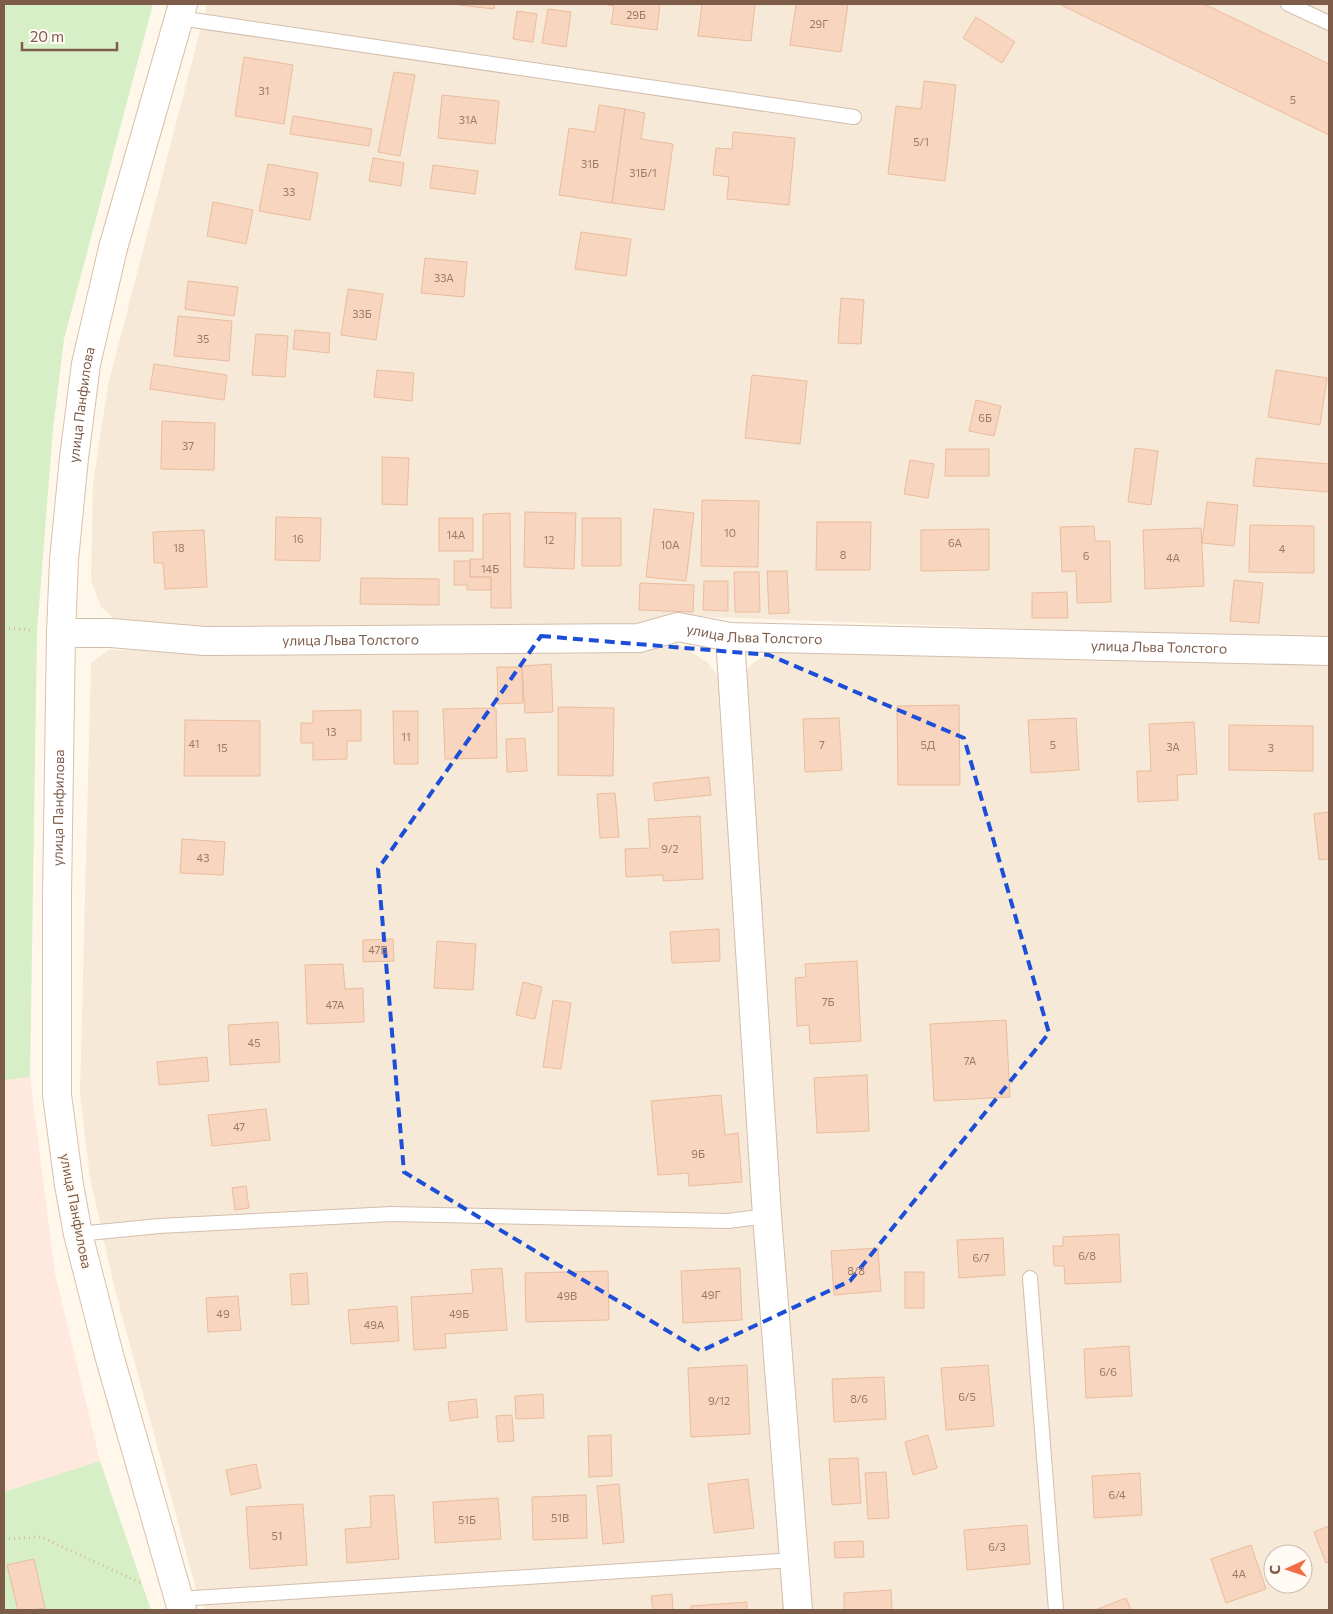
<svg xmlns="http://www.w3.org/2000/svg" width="1333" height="1614" font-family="Commissioner,sans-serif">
  <rect width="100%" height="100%" fill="#fef7ea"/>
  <path fill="#f7e9d7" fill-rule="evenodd" d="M207,4h1122v636l-647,-24 -52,10 -418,4 -95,-8 -16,-15 -10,-26 2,-98 15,-98z
    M678,644l29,18 14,19 66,929h-581l-10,-21 -82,-303 -24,-108 -10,-84 11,-431 18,-13 532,1z
    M771,651l558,10v949h-522l-67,-931 12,-15zM1273,1554h30v30h-30z"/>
  <path fill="#ffe8de" d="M30,1077l25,197 45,187 -96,31v-412z"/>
  <path fill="#d6efc6" d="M4,4h149l-89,335 -11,90 -16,202 -7,446 -26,3z
    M100,1461l51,149h-147v-118z"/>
  <path fill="#f7d5bf" stroke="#ebbc9d" d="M451,4h44l-1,5z
    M602,4h58l-3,26 -46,-6 3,-18z
    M702,4h53l-4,37 -53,-5z
    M796,4h52l-7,48 -51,-7z
    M1059,4h145l125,60v71z
    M548,9l23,3 -5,35 -24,-4z
    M517,11l20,3 -4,28 -20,-3z
    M976,17l39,25 -13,21 -39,-25z
    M244,57l49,8 -9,59 -49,-8z
    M394,72l21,3 -15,81 -22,-4z
    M924,81l32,4 -11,96 -57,-7 8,-68 25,3z
    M442,95l57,6 -4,43 -57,-6z
    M599,105l26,4 -13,94 -53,-8 10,-67 26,4z
    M625,109l20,4 -4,26 32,5 -9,66 -52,-7z
    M293,116l79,13 -3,17 -79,-12z
    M733,132l62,6 -6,67 -62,-6 2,-22 -16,-2 3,-27 16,1z
    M373,158l31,5 -3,23 -32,-5z
    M268,164l50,9 -8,47 -51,-9z
    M433,165l45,6 -3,23 -45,-6z
    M213,202l40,8 -7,34 -39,-8z
    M581,232l50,7 -5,37 -51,-7z
    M425,258l42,4 -3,35 -43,-4z
    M188,281l50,6 -4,29 -49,-7z
    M348,289l35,5 -7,46 -35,-5z
    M841,298l23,2 -3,44 -23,-1z
    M178,316l54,5 -3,40 -55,-5z
    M295,330l35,3 -1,20 -36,-4z
    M256,334l32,2 -3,41 -33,-2z
    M154,364l73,11 -3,25 -74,-11z
    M377,370l37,3 -2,28 -38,-4z
    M1276,370l51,8 -7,47 -52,-8z
    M752,375l55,6 -7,63 -55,-6z
    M976,400l25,6 -7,30 -25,-5z
    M162,421l53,2 -1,47 -53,-1z
    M1135,448l23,3 -7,54 -23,-3z
    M946,449h43v27h-44z
    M382,457l27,1 -2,47 -25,-1z
    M1256,458l73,6v28l-76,-6z
    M910,460l24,4 -6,34 -24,-4z
    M702,500l57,1 -1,66 -57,-1z
    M1207,502l31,3 -4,41 -32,-3z
    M654,509l40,4 -8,68 -40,-4z
    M525,512l51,1 -2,56 -50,-2z
    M510,513l1,95h-20v-31h-21v-18h13v-45z
    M276,517l45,1 -1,43 -45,-1z
    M439,518h34v33h-34z
    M582,518h39v48h-39z
    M817,522h54l-1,48h-54z
    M1250,525l64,1v47l-65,-1z
    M1094,526l1,15h15l1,61 -34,1 -1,-32 -14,1 -2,-45z
    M1201,528l3,58 -59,3 -2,-59z
    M989,529v41l-68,1v-41z
    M204,530l3,57 -42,2 -2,-26h-9l-1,-31z
    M454,561h16v16h21v13h-24v-5h-13z
    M767,571h20l2,42 -20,1z
    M734,572h25l1,40h-25z
    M361,578l78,1v26l-79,-1z
    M1234,580l29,3 -4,40 -29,-2z
    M704,581h24v30l-25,-1z
    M640,583l54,2 -1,27 -54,-2z
    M1067,592l1,26h-36v-25z
    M551,664l2,48 -28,1 -3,-47z
    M497,667h25l1,36 -25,1z
    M959,705l1,80h-62l-1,-79z
    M558,707l56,1 -1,68 -55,-1z
    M496,708l1,50 -52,1 -2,-50z
    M361,710v31h-14v18l-34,1v-17h-12v-20h12v-12z
    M393,711h25v53h-24z
    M839,718l3,52 -37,2 -2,-53z
    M1076,718l3,52 -48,3 -3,-53z
    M185,720l75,1v55h-76z
    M1194,722l3,52 -20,1 1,25 -40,2 -1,-31h14l-2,-47z
    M1229,725l84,1v45l-84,-1z
    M525,738l2,33 -20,1 -1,-33z
    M709,777l2,18 -56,6 -2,-18z
    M615,793l4,44 -19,1 -3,-44z
    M1329,812v47l-10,1 -5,-46z
    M700,816l3,63 -40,2v-6l-37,2 -1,-28 25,-1 -2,-29z
    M182,839l43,3 -2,33 -43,-2z
    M719,929l1,32 -48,2 -2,-31z
    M393,939l1,22 -31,1v-22z
    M437,941l39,3 -3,46 -39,-2z
    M857,961l4,80 -51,3 -1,-19 -12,1 -2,-48 11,-1 -1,-13z
    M343,964l2,25 18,-1 1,34 -57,2 -2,-59z
    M523,982l19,5 -7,32 -19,-4z
    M553,1000l18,3 -10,66 -18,-2z
    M1006,1020l4,77 -76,4 -4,-77z
    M278,1022l2,40 -50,3 -2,-40z
    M207,1057l2,24 -50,4 -2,-23z
    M867,1075l2,56 -52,2 -3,-55z
    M721,1095l4,40 13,-2 4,49 -53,4 -1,-13 -30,2 -7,-74z
    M266,1109l4,31 -58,6 -4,-31z
    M246,1186l3,22 -14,2 -3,-22z
    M1119,1234l2,48 -56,2 -1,-18h-10l-1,-20h10v-9z
    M1003,1238l2,37 -46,3 -2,-38z
    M878,1248l3,43 -47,4 -3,-44z
    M502,1268l5,62 -62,4 1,14 -32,2 -3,-53 62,-4 -2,-23z
    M740,1268l2,52 -59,3 -2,-52z
    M608,1271l1,49 -83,2 -1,-49z
    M905,1272h19v36h-19z
    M307,1273l2,31 -17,1 -2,-31z
    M238,1296l3,34 -33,2 -2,-34z
    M397,1306l2,35 -48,3 -3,-34z
    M1129,1346l3,50 -46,2 -2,-49z
    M747,1365l3,69 -59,3 -3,-69z
    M988,1365l6,61 -48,4 -5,-62z
    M884,1377l2,42 -52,3 -2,-43z
    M543,1394l1,24 -28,1 -1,-23z
    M476,1399l2,18 -28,4 -2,-19z
    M512,1415l2,26 -16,1 -2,-26z
    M611,1435l1,41 -23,1 -1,-41z
    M928,1435l9,33 -24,7 -8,-33z
    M858,1458l3,45 -29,2 -3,-46z
    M256,1464l5,24 -30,7 -5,-25z
    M886,1472l3,46 -21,1 -3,-46z
    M1140,1473l2,42 -48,3 -2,-42z
    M748,1479l6,49 -40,5 -6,-49z
    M619,1484l5,58 -21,2 -6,-58z
    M394,1495l5,64 -52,4 -2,-34 26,-2 -1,-31z
    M586,1495l1,43 -54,2 -1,-43z
    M498,1498l3,41 -66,4 -2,-41z
    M303,1504l4,61 -57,4 -4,-62z
    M1027,1525l3,39 -63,6 -3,-40z
    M1329,1526v36l-3,1 -12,-31z
    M863,1541l1,16 -29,1 -1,-16z
    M1251,1545l15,44 -40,14 -15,-44z
    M34,1559l11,49 -12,2h-15l-11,-45z
    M891,1590l1,20h-48v-17z
    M672,1594l1,16h-20l-2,-14z
    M1126,1598l5,12h-36z
    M747,1602v8h-56v-4z"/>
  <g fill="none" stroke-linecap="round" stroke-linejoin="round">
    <g stroke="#d3bead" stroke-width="16">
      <path id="service" d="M1288,4l41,19
        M179,18l675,99
        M78,1234l81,-8 233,-12 336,7 39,-5
        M1030,1278l26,332
        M178,1599l617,-39"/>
    </g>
    <g stroke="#d3bead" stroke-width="30">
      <g id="minor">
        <path id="s1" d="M61,633h50l94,8 434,-3 39,-11 52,10 599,14"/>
        <path d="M730,637l37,579 31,394"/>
      </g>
    </g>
    <g stroke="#d9c1ad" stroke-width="30">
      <g id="secondary">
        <path id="s2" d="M182,1610l-73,-255 -31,-121 -9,-49 -12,-90v-199l4,-263 3,-73 10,-102 12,-94 27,-116 70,-244"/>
      </g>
    </g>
    <path stroke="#ddb8a0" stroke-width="3" stroke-dasharray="1 4" stroke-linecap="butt" d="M4,628l27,2
      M4,1539l37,-2 102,47"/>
    <use href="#service" stroke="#fff" stroke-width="14"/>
    <use href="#minor" stroke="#fff" stroke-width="28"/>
    <use href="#secondary" stroke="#fff" stroke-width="28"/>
  </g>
  <path fill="none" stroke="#1d4ed8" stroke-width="4" stroke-dasharray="10 6" stroke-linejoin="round" d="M541,636l228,19 195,83 85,295 -199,248 -149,70 -297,-179 -26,-303z"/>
  <g text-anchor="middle" stroke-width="4" stroke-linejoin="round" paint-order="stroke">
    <g font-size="11" fill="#9c7a66">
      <text x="636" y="19">29Б</text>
      <text x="819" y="28">29Г</text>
      <text x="264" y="95">31</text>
      <text x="1293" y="104">5</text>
      <text x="468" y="124">31А</text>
      <text x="921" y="146">5/1</text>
      <text x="590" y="168">31Б</text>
      <text x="643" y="177">31Б/1</text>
      <text x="289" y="196">33</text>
      <text x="444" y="282">33А</text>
      <text x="362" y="318">33Б</text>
      <text x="203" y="343">35</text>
      <text x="985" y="422">6Б</text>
      <text x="188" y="450">37</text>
      <text x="730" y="537">10</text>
      <text x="456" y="539">14А</text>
      <text x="298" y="543">16</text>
      <text x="549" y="544">12</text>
      <text x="955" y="547">6А</text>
      <text x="670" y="549">10А</text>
      <text x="179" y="552">18</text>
      <text x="1282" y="553">4</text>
      <text x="843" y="559">8</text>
      <text x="1086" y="560">6</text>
      <text x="1173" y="562">4А</text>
      <text x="490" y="573">14Б</text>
      <text x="331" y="736">13</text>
      <text x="406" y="741">11</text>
      <text x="194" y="748">41</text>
      <text x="822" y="749">7</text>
      <text x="928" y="749">5Д</text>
      <text x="1053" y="749">5</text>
      <text x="1173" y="751">3А</text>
      <text x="222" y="752">15</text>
      <text x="1271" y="752">3</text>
      <text x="670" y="853">9/2</text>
      <text x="203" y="862">43</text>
      <text x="378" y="954">47В</text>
      <text x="828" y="1006">7Б</text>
      <text x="335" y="1009">47А</text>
      <text x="254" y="1047">45</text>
      <text x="970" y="1065">7А</text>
      <text x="239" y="1131">47</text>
      <text x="698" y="1158">9Б</text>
      <text x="1087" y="1260">6/8</text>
      <text x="981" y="1262">6/7</text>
      <text x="856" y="1275">8/8</text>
      <text x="711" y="1299">49Г</text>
      <text x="567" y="1300">49В</text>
      <text x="223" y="1318">49</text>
      <text x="459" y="1318">49Б</text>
      <text x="374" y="1329">49А</text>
      <text x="1108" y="1376">6/6</text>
      <text x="967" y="1401">6/5</text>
      <text x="859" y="1403">8/6</text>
      <text x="719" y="1405">9/12</text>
      <text x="1117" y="1499">6/4</text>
      <text x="560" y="1522">51В</text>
      <text x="467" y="1524">51Б</text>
      <text x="277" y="1540">51</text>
      <text x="997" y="1551">6/3</text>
      <text x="1239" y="1578">4А</text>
    </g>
    <g font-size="14" fill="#7d5c49" stroke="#fffaf3">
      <text dy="5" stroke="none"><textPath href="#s2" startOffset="1222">улица Панфилова</textPath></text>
      <text dy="5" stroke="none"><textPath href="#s1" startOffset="696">улица Льва Толстого</textPath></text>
      <text dy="5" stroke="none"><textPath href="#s1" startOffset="290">улица Льва Толстого</textPath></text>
      <text dy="5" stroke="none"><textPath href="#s1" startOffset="1101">улица Льва Толстого</textPath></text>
      <text dy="5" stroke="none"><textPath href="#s2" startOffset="818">улица Панфилова</textPath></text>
      <text transform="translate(76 1211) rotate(79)" y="5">улица Панфилова</text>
    </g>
  </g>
  <rect width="1333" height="1614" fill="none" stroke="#7d5c49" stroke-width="10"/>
  <g transform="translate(1288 1569) rotate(267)"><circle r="24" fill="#fffaf3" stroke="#cbbbaf"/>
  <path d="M0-4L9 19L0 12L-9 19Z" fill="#f36d44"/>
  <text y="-8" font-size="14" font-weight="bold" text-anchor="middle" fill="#7d5c49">С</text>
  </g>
  <path d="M22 42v8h95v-8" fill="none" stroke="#7d5c49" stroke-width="2.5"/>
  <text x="30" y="42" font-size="15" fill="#7d5c49" stroke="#fffaf3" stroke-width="4" paint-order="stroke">20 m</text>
</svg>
